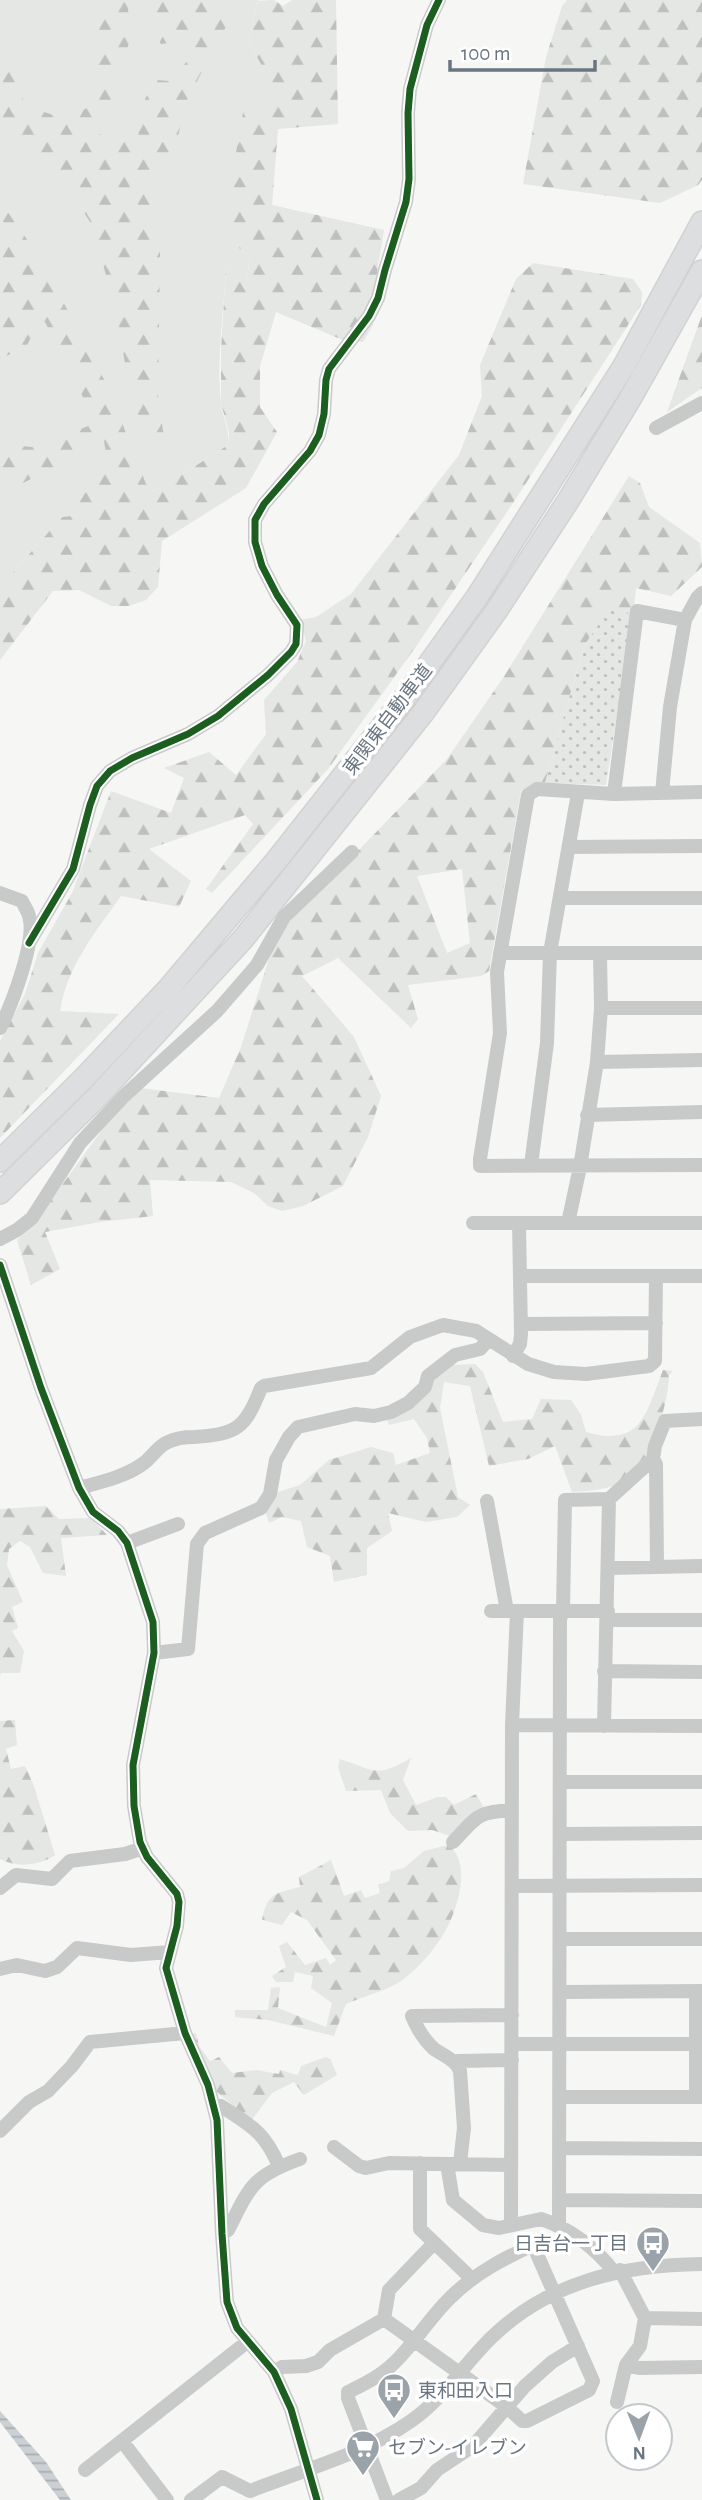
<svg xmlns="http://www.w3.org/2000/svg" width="702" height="2500" font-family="'Alegreya Sans','Noto Sans JP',sans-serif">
  <defs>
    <pattern id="forest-firs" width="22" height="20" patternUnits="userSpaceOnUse" patternTransform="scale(1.75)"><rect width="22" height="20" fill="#e4e7e3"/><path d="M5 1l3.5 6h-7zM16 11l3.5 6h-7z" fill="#bdc0bd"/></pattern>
    <pattern id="park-dots" width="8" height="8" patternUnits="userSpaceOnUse" patternTransform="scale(1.75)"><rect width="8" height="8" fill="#e4e7e3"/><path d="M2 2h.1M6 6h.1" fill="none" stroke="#bdc0bd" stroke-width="1.8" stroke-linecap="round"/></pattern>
    <pattern id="water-rules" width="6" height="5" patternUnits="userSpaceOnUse" patternTransform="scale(1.75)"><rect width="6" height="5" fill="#cad0d3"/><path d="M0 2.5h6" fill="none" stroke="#a8adb1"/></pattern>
  </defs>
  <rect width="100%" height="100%" fill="#f6f6f5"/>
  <path fill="#e4e7e3" d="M0,0h260l-3,1 -8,42 13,23 4,34 -24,149 8,10 -3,18 -21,-9c-2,42 -10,93 -5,134 1,15 9,27 7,43l-67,43 -76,23 -6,4 -17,2 -62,70z"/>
  <path fill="url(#forest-firs)" fill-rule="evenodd" d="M95,0h33l1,43 -11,34 -6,10 -1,25 -16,5 -6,11 30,17 20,-11 -5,-11 20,-43 17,1 25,-31 -6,-10 -29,4 -9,-16 1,-28h31l2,2 6,-2h44l-7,21 -42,79 -16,64 -18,25 -1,21 8,43 -2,148 7,41 -16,6 -20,-61 -13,-76 -24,-86 -30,-47 -60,-42 -2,-7v-57l12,-1 8,8 4,26 29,10 7,9h5l6,-11 20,-6z
    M274,0l9,6 9,-6h44l2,124 -60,5 -6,76 112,25 -10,61 5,14 -6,20 -10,17 -18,-1 -69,-29 -16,54v41l17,25 -31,56 -84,53 -4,46 -12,13 -18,6h-17l-32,-16 -26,1 -53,69v-73l62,-70 17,-2 6,-4 -8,-10 32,-31 -5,-29 -104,54v-51l31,3 63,-23 -1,-7 -48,-95 -7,2 -13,25 -25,9v-157l40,57 68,129 38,97 6,7 9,-3 67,-43 1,-12 -8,-30v-54l5,-81 21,9 3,-17 -8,-11 -15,-4 1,-47 16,-91 21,-7 -3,-34 -13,-23 8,-42z
    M567,0h135v180l-4,5 -38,18 -137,-19 23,-127 16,-51z
    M533,263l100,16 9,13 -1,13 -124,192 -102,151 -87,121 -116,124 -6,-4 47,-65 -8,-9 -96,34 42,32 -12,26 -58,-11c-26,37 -53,68 -61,115l59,3 -119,124v-97l25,-47 13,-41 34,-60 39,-102 60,22 13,-35 -20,-10 45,-16 27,23 30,-41 -2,-34 33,-38 9,-21 -6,-21 16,-3 35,-23 108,-139 23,-59 -2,-31 36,-86z
    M702,315v73l-35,24z
    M629,476l11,7 9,24 51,36 2,24 -31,29 -35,-8 -2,18 -13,13 -10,-12 -27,39 -39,137 -24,8 -32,180 -8,5 -73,9 10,34 -7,9 -73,-70 -36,18 52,61 27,59 -13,41 -25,49 -40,20 -21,5 -14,-5 -14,-13 -23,-11 -81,-2 3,36 -53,6 -55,10 15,37 -29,16 -14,-45 16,-15 100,-138 86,11 22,-51 32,-101 17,-25 157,-162 56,-81zM462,869l8,74 -23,10 -30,-77z
    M475,1364l8,8 20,50 29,-3 9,-20 30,1 10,15 5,17c56,16 60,-19 77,-62l10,1 -4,4c-1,30 -17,86 -43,104 -15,11 -36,12 -54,13l-17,-46 -27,13 -39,7 -19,-80 -26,-4 -4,26 18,89 12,8 -13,12 -31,5 -38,-9 4,18 -25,17v27l-33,7 -4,-26 -23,-9 -6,-26 -19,-4 -13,6 -4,-12 10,-18 25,-8 29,-25 42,-13 22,6 3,12 34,-12 -3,-15 -13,-19 -25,6 -3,-8 61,-52z
    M46,1506l13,13 32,-1 16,17 -46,3 5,38 -23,-3 -13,-26 -10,-6 -11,8 -2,16 16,37 -11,5 6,21 -6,3 12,20 -4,22h-19l-1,4v-168z
    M15,1720l2,25 -11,4 5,20 14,-3 9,20 21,69c-16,11 -38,13 -55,4v-138z
    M411,1758l-8,22 13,25 22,-8h8l8,8 22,-11 8,14 -31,29 -21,-7 -24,1 -18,-18 -9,-23 -35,1 -8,-24 2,-8c36,12 36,19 71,-1z
    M448,1845c26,18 8,71 -7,93 -9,14 -23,30 -36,40 -13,11 -43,19 -59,26l-12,32 -66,-16 -33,-3v-7h33l3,-22 9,-1 -2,21 48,19 6,-24 -21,-15 2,-12 -18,-4 -2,10h-17l-4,-6 14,-9 -7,-21 8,-4 18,23 21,-7 4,7 6,-5 -29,-40 -16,-8 -9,13 -20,-5c5,-27 14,-27 38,-33l-1,-10 32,-17 13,36 17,-6 4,8 15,-5 -2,-8 11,-4 2,-10 13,-3 20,-17z
    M196,2033l3,13 11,15 9,-4 13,16 24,-3 23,4 1,-4 18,5 3,-9 25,-9 5,3 6,15 -33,20 -10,-13 -22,11 -21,28 -35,-30 -25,-56z"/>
  <path fill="url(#park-dots)" d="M611,606l10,13 13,-13 -28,179 -61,-2 39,-137z"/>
  <path fill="url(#water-rules)" d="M0,2411l46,51 25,38h-11l-60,-78z"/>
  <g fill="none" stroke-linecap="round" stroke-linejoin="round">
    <g stroke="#d2d2d2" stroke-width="24">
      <path id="highway" d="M0,1161l85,-84 84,-89 107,-127 127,-161 74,-103 147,-231 78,-144
        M0,1193l97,-96 146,-158 180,-226 74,-103 71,-109 62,-102 72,-128"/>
    </g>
    <path stroke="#c8caca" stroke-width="14" d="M656,428l46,-25
      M702,792l-88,2 -77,-5 -9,6 -31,177 3,61 -20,126v7l222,-1
      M662,793l8,-86 15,-87
      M614,794l23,-183 48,9 12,-22 5,-5
      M569,847l133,-1
      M0,893l22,8c2,5 6,10 7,15 8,24 -18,90 -29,112
      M560,898h142
      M29,943l44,-74 17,-64 7,-19 13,-15 22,-13 56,-24 30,-18 50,-41 23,-23 5,-8 1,-19 -20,-30 -15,-29 -7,-24v-22l9,-16 46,-53 9,-16 5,-21 2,-34 3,-11 40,-53 9,-18 7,-28 21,-68 3,-23 -1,-66 2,-24 17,-64 12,-25
      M500,953h202
      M601,1008h101
      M597,1062l105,-2
      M587,1115l115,-3
      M531,1165l16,-122 3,-90 28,-160
      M473,1223h229
      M568,1223l12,-56 17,-105 4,-54 -1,-54
      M0,1239l17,-9 15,-12 48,-75 44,-47 93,-85 40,-46 27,-48 68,-65
      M0,1265l41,123 38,100 14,24 25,19 9,12 26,79 1,31 -21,112 1,41 6,36 7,15 30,37 2,8 -2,24 -11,42 19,65 23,52 9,35 5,114 5,68 10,26 37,44 17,37 26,91
      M520,1276h182
      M521,1324l135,-1
      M513,1356l7,-12 1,-10 -2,-111
      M653,1459l3,5 1,102
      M79,1488c22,-6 46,-11 65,-25 8,-6 14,-17 24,-21 8,-4 18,-5 26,-5 44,-3 51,-9 67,-49l3,-2 107,-18 39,-31 33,-12 33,6 52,33 26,8 32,2 63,-8 6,-5 1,-85
      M487,1501l20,110
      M127,1543l51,-19
      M609,1568l93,-2
      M491,1611h117
      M608,1620h94
      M154,1653l34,-4 9,-105 8,-11 56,-25 9,-14 6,-34 13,-23 9,-10 57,-13 19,2 17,-4 17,-9 17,-16 3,-11 27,-21 25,-6 9,-10
      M604,1671l98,1
      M512,1725l190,1
      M604,1726l5,-227
      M560,1782h142
      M560,1834l142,-1
      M453,1842c24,-25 23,-30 59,-32
      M512,1886l190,-1
      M0,1888l16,-13 36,4 18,-18 55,-7 18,-6
      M560,1939h142
      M0,1969l17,-4 28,6 12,-4 20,-19 54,7 39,-3
      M561,1992l141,-1
      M512,2044h183
      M457,2065l1,-4 54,-1
      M560,2097h142
      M696,2097v-106
      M214,2104l7,2c30,20 43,25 58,60
      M0,2131l29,-29 19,-11 24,-25 18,-24 95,-9
      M334,2147l25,19 7,2 23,-5 122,2
      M560,2148l142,1
      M420,2163v66l52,50
      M460,2163l4,-35 -4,-57c-4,-11 -16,-15 -26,-22 -10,-9 -17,-21 -22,-33l100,-1
      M447,2164l6,36 30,25 16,3 42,-9c28,9 55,29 73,53
      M559,2200l143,1
      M511,2225l1,-500 5,-114
      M559,2226l1,-607 3,-8 2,-111 44,-1 44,-40 2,-13 10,-25 37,-2
      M222,2234l6,-4c22,-43 24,-54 72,-71
      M645,2318l57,1
      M384,2319l123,88 15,14h5l62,-31 4,-9 -60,-136c-30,14 -59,29 -82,52 -21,20 -36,46 -57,66 -13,13 -30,21 -46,29v6l39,102
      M626,2365l13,3 63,-1
      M274,2372l8,-5 24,-1 12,-4 12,-12 54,-31 5,-29 45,-47
      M617,2402l9,-37 14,-19 5,-28 -25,-48
      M122,2441l45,59
      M85,2470l162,-128
      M191,2500l31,-23 28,14c53,-21 114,-37 161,-70 34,-24 52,-56 81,-84 58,-56 132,-72 210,-73
      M399,2500l22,-12 16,-18 36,-24 52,-60 27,-24 26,-16"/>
    <use href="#highway" stroke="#dddedf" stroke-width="21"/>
    <g stroke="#fff" stroke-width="11">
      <path id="cycleway" d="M29,943l44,-74 17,-64 7,-19 13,-15 22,-13 56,-24 30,-18 50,-41 23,-23 5,-8 1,-19 -20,-30 -15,-29 -7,-24v-22l9,-16 46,-53 9,-16 5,-21 2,-34 3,-11 40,-53 9,-18 7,-28 21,-68 3,-23 -1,-66 2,-24 17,-64 12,-25
        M0,1265l41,123 38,100 14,24 25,19 9,12 26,79 1,31 -21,112 1,41 6,36 7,15 30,37 2,8 -2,24 -11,42 19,65 23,52 9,35 5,114 5,68 10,26 37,44 17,37 26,91"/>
    </g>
    <use href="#cycleway" stroke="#1b5e20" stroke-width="7"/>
  </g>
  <defs>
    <g id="bus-pin" transform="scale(1.75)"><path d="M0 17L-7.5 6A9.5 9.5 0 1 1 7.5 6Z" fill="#9aa3aa" stroke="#fff"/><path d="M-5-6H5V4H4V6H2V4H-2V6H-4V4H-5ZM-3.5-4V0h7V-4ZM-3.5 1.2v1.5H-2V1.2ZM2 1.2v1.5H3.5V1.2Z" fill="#fff"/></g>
    <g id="supermarket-pin" transform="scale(1.75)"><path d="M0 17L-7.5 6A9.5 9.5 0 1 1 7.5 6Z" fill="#9aa3aa" stroke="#fff"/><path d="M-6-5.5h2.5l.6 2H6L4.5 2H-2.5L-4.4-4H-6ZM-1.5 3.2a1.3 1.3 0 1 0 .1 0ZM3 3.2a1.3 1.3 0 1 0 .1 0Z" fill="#fff"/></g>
  </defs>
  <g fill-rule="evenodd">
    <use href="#bus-pin" x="653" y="2243"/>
    <use href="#bus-pin" x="394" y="2390"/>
    <use href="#supermarket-pin" x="363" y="2447"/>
  </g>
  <g text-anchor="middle" stroke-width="7" stroke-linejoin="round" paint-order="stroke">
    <g font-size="19" fill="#697681" stroke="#fff">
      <text transform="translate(387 719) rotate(-53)" y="7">東関東自動車道</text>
    </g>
    <g font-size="19" fill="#697681" stroke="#fff" text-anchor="start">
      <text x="628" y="2250" text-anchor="end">日吉台一丁目</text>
      <text x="418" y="2397">東和田入口</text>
      <text x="388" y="2454">セブン-イレブン</text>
    </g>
  </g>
  <g transform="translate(639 2437) rotate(179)"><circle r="33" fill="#ffffff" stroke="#c3c8cd" stroke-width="2"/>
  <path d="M0-5L12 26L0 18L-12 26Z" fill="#9aa3aa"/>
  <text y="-10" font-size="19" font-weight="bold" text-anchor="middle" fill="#697681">N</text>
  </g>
  <path d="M450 60v10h145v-10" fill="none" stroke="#697681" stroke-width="3.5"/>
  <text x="461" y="60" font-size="21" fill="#697681" stroke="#ffffff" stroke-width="5" paint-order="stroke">100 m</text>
</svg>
